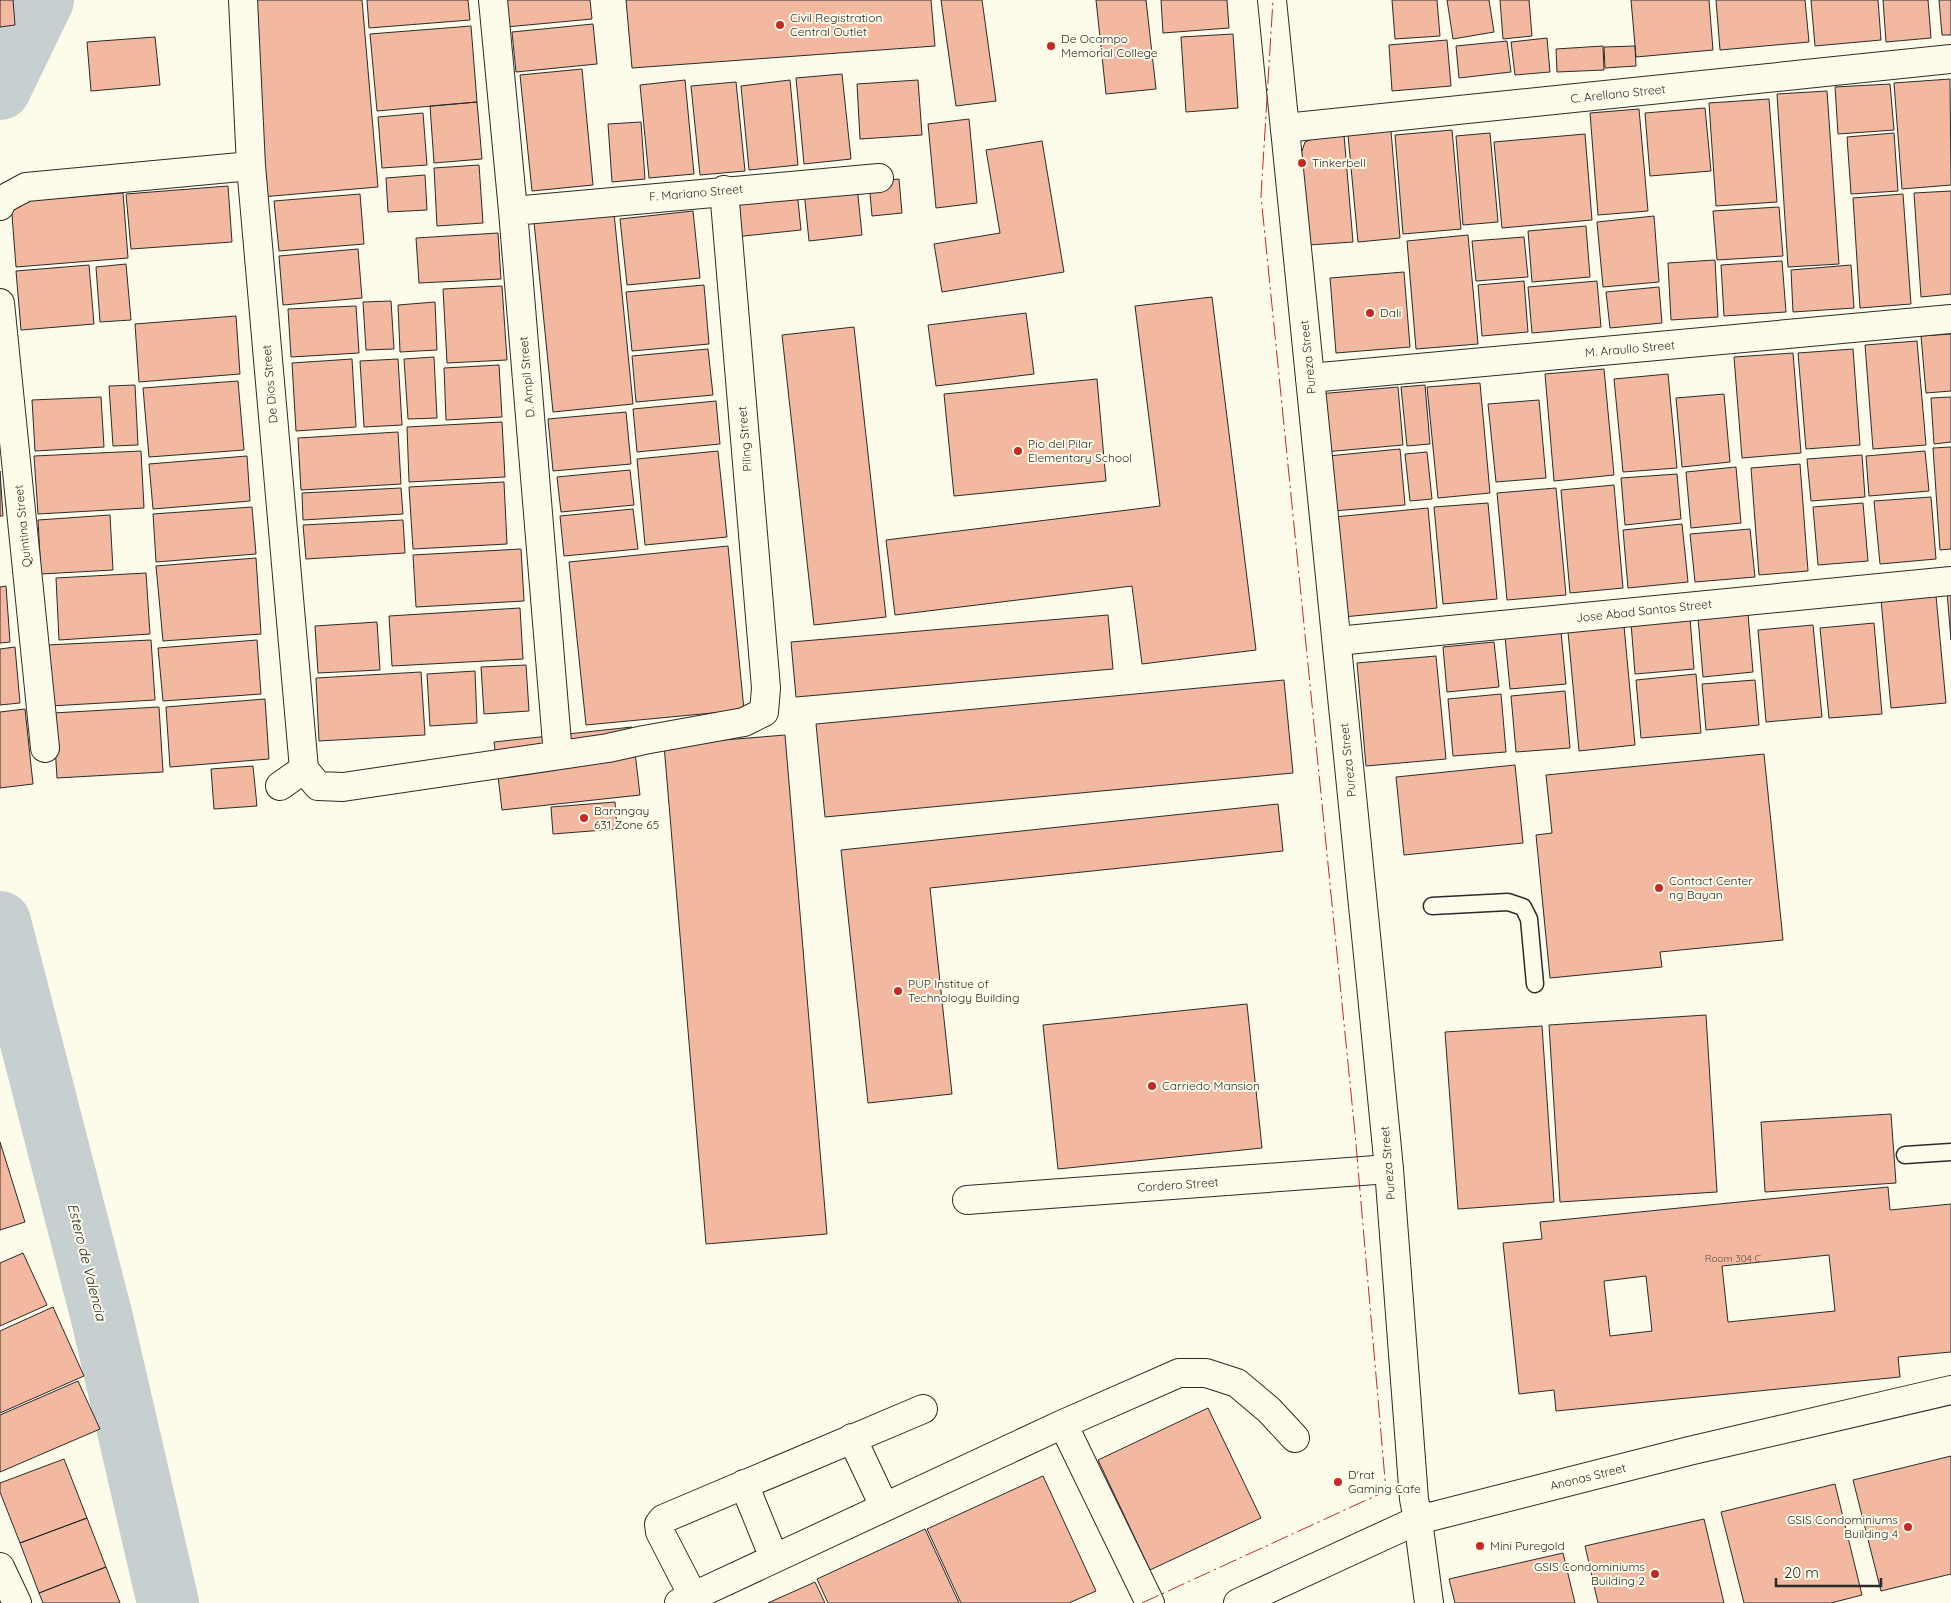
<svg xmlns="http://www.w3.org/2000/svg" width="1951" height="1603" font-family="Quicksand,sans-serif">
  <rect width="100%" height="100%" fill="#fdfbea"/>
  <g fill="none" stroke-linecap="round" stroke-linejoin="round">
    <path stroke="#c7d0d0" stroke-width="62" d="M0,89l43,-89
      M0,922l102,396 66,285"/>
  </g>
  <path fill="#f2b8a0" stroke="#2b2b2b" fill-rule="evenodd" d="M0,0h13l2,25 -15,2z
    M245,0h117l16,187 -117,10z
    M367,0h101l2,20 -101,8z
    M504,0h86l2,19 -86,8z
    M626,0h305l4,46 -303,22z
    M941,0h41l14,101 -40,5z
    M1096,0h50l10,89 -50,5z
    M1161,0h66l2,28 -66,5z
    M1392,0h45l3,36 -45,3z
    M1447,0h42l5,32 -41,7z
    M1500,0h29l3,36 -29,3z
    M1631,0h78l4,50 -77,7z
    M1716,0h89l4,42 -89,8z
    M1811,0h67l3,40 -66,6z
    M1883,0h45l3,38 -45,4z
    M1939,0h12v35h-9z
    M593,24l4,40 -81,8 -4,-40z
    M471,26l6,76 -100,9 -7,-77z
    M1233,34l5,74 -52,4 -5,-75z
    M155,37l5,48 -69,6 -4,-49z
    M1547,38l3,34 -35,3 -4,-33z
    M1447,40l4,46 -59,5 -3,-46z
    M1507,41l4,31 -52,6 -3,-32z
    M1603,46l1,24 -47,2 -1,-23z
    M1635,46l1,20 -31,2 -1,-21z
    M582,69l11,116 -61,6 -12,-116z
    M842,74l9,85 -47,5 -8,-86z
    M1950,79l1,106 -49,4 -8,-106z
    M685,80l9,94 -45,4 -9,-93z
    M790,80l8,85 -49,5 -8,-84z
    M918,80l4,55 -62,4 -3,-55z
    M736,82l9,89 -45,4 -9,-89z
    M1890,84l4,46 -56,4 -3,-47z
    M1827,91l12,173 -51,3 -11,-173z
    M1769,99l8,103 -61,4 -7,-103z
    M477,102l5,57 -48,4 -4,-57z
    M1705,108l6,63 -61,5 -5,-63z
    M1639,109l9,102 -50,4 -8,-102z
    M423,113l4,52 -45,3 -4,-51z
    M969,119l8,84 -41,5 -8,-84z
    M641,122l4,57 -33,3 -4,-58z
    M1452,130l9,99 -58,5 -8,-99z
    M1391,131l9,107 -42,4 -10,-107z
    M1490,133l8,89 -35,3 -7,-89z
    M1894,133l4,58 -47,3 -4,-57z
    M1585,134l7,86 -90,8 -8,-86z
    M1344,135l9,107 -44,3 -8,-91 4,-12 10,-4z
    M1042,141l22,131 -122,20 -8,-48 66,-11 -14,-83z
    M479,165l4,58 -46,3 -3,-58z
    M425,175l2,35 -39,2 -2,-34z
    M899,179l3,34 -30,3 -3,-34z
    M228,186l4,56 -101,7 -5,-55z
    M857,186l5,49 -53,6 -5,-50z
    M797,191l4,39 -67,7 -4,-39z
    M1951,191v103l-30,3 -7,-104z
    M123,193l5,65 -112,9 -5,-65z
    M360,194l4,50 -85,7 -5,-50z
    M1903,194l8,110 -51,4 -7,-110z
    M1779,207l4,49 -66,4 -4,-49z
    M693,211l7,67 -73,7 -7,-66z
    M614,213l19,191 -80,8 -19,-190z
    M1654,216l5,66 -56,5 -6,-65z
    M1586,226l4,51 -58,5 -4,-51z
    M498,233l3,46 -82,4 -3,-45z
    M1468,235l10,109 -62,5 -9,-108z
    M1524,237l4,40 -52,4 -4,-40z
    M358,249l4,49 -79,7 -4,-49z
    M1715,260l3,57 -47,3 -3,-57z
    M1782,261l4,51 -62,4 -3,-51z
    M126,264l5,56 -31,2 -4,-55z
    M89,265l5,59 -73,6 -5,-59z
    M1851,265l3,43 -61,4 -2,-42z
    M1404,272l6,75 -74,6 -6,-75z
    M1524,281l4,51 -46,4 -4,-51z
    M1597,281l4,46 -69,6 -4,-46z
    M704,285l5,59 -77,7 -6,-59z
    M502,286l5,74 -60,3 -4,-74z
    M1659,287l3,36 -52,5 -4,-36z
    M1212,297l44,353 -114,14 -10,-78 -237,29 -9,-75 274,-34 -25,-200z
    M391,301l3,48 -28,1 -3,-48z
    M435,302l2,48 -37,2 -2,-47z
    M356,306l3,47 -68,4 -3,-48z
    M1026,313l8,61 -98,12 -8,-61z
    M236,316l4,58 -101,8 -4,-58z
    M854,327l32,290 -72,8 -32,-290z
    M1951,334v57l-25,2 -5,-57z
    M1917,341l9,104 -53,4 -8,-104z
    M708,349l5,46 -77,7 -4,-46z
    M1853,349l7,96 -54,4 -8,-96z
    M1793,353l8,100 -59,5 -8,-101z
    M434,357l3,61 -29,1 -4,-60z
    M352,359l4,68 -60,4 -4,-68z
    M398,359l4,66 -38,2 -4,-66z
    M499,365l3,52 -56,3 -2,-52z
    M1604,369l10,106 -60,6 -9,-107z
    M1668,374l9,94 -54,4 -9,-93z
    M1097,379l9,102 -152,15 -10,-102z
    M238,381l6,69 -95,7 -6,-69z
    M1480,383l10,110 -52,5 -11,-111z
    M135,385l3,60 -25,1 -4,-60z
    M1425,385l5,59 -23,2 -6,-59z
    M1398,387l5,58 -79,7 -6,-58z
    M1724,394l6,68 -48,5 -6,-69z
    M101,397l3,50 -69,4 -3,-51z
    M1951,397v45l-17,2 -3,-46z
    M1539,400l7,78 -50,4 -8,-78z
    M716,401l4,43 -83,8 -4,-43z
    M626,412l5,52 -78,7 -5,-52z
    M502,422l3,55 -96,5 -2,-55z
    M398,432l3,52 -100,6 -3,-52z
    M1951,447v102l-11,1 -7,-102z
    M1400,449l5,56 -72,6 -5,-55z
    M141,451l3,57 -106,6 -4,-58z
    M718,451l9,86 -82,8 -8,-86z
    M1925,451l4,40 -60,5 -3,-40z
    M1427,452l5,47 -22,2 -5,-47z
    M1862,455l3,42 -54,4 -4,-42z
    M247,456l3,45 -97,8 -4,-45z
    M1800,464l8,107 -49,4 -8,-107z
    M1736,467l5,56 -50,5 -5,-56z
    M630,470l4,35 -73,7 -4,-35z
    M0,471l3,45h-3z
    M1677,474l4,45 -56,6 -4,-47z
    M504,482l3,62 -94,5 -4,-62z
    M1614,485l9,103 -53,5 -9,-103z
    M401,488l2,26 -100,6 -1,-27z
    M1556,488l10,107 -59,5 -10,-107z
    M1931,497l5,62 -56,5 -6,-63z
    M1488,503l9,96 -54,5 -9,-97z
    M1863,503l5,58 -50,4 -5,-58z
    M252,507l4,47 -100,8 -3,-48z
    M1428,508l9,100 -94,9 -9,-100z
    M633,509l5,40 -74,7 -4,-40z
    M110,515l3,55 -72,4 -3,-54z
    M403,520l2,33 -99,6 -3,-34z
    M1682,524l6,58 -60,6 -5,-58z
    M1750,529l5,48 -60,5 -5,-48z
    M728,546l16,164 -158,15 -17,-163z
    M521,549l3,52 -108,6 -3,-52z
    M256,558l5,76 -98,7 -7,-75z
    M146,573l4,61 -91,6 -3,-62z
    M6,586l4,56 -10,1v-56z
    M1947,592h4v48z
    M1936,596l10,107 -55,5 -10,-108z
    M520,608l3,51 -131,7 -3,-50z
    M1748,614l5,58 -50,5 -5,-59z
    M1108,615l5,54 -317,28 -5,-55z
    M1690,618l4,51 -59,5 -4,-51z
    M377,622l3,48 -62,3 -3,-47z
    M1874,623l8,91 -53,4 -9,-90z
    M1813,625l9,92 -56,5 -8,-92z
    M1624,626l11,119 -56,6 -11,-119z
    M1561,632l5,52 -56,5 -5,-52z
    M151,640l4,60 -105,6 -3,-61z
    M257,640l4,54 -98,7 -5,-53z
    M1494,642l5,45 -52,5 -4,-45z
    M15,647l5,56 -20,2v-56z
    M1436,656l10,103 -80,7 -9,-103z
    M526,665l3,46 -45,3 -3,-47z
    M475,671l2,52 -47,3 -3,-52z
    M421,672l4,63 -106,6 -3,-63z
    M1696,674l5,59 -60,5 -5,-58z
    M1284,680l9,93 -468,44 -9,-93z
    M1755,680l4,45 -53,5 -4,-46z
    M1565,691l5,57 -54,4 -5,-56z
    M1501,694l5,58 -53,4 -5,-57z
    M265,699l4,60 -99,8 -4,-60z
    M159,707l4,65 -106,6 -4,-65z
    M25,709l8,75 -33,4v-76z
    M632,727l8,68 -138,15 -8,-68z
    M785,735l42,499 -121,10 -42,-499z
    M1764,754l19,186 -123,12 2,15 -112,11 -14,-143 16,-2 -6,-58z
    M1515,765l8,78 -119,12 -8,-78z
    M253,766l4,40 -43,3 -3,-40z
    M615,802l2,27 -64,5 -2,-27z
    M1278,804l5,47 -353,37 22,206 -84,9 -27,-253z
    M1247,1004l15,144 -204,21 -15,-144z
    M1706,1015l11,177 -157,10 -11,-177z
    M1542,1026l12,176 -96,7 -13,-177z
    M1891,1114l5,69 -131,9 -4,-70z
    M0,1142l25,80 -25,8z
    M1888,1187l2,23 61,-6v148l-53,5 2,20 -344,34 -2,-21 -35,4 -16,-151 39,-4 -2,-17zM1829,1255l6,56 -107,11 -6,-56zM1646,1276l6,55 -42,5 -6,-55z
    M23,1253l24,52 -47,21v-63z
    M53,1307l31,69 -84,37v-82z
    M78,1381l22,48 -100,43v-57z
    M1208,1408l53,110 -111,52 -52,-110z
    M1951,1456v118l-70,17 -28,-111z
    M64,1459l23,59 -67,25 -20,-51v-9z
    M1043,1476l53,115 -27,12h-108l-34,-74z
    M1835,1484l27,111 -31,8h-87l-23,-91z
    M87,1518l19,49 -67,26 -19,-50z
    M1704,1519l20,84h-126l-13,-57z
    M925,1529l34,74h-131l-11,-24z
    M1563,1553l12,50h-120l-6,-24z
    M106,1567l14,36h-77l-4,-10z
    M815,1582l10,21h-57z"/>
  <g fill="none" stroke-linecap="round" stroke-linejoin="round">
    <g stroke="#2b2b2b" stroke-width="19">
      <path id="service" d="M1432,906l76,-4 15,5 6,12 6,65
        M1905,1155l46,-3"/>
    </g>
    <g stroke="#2b2b2b" stroke-width="30">
      <path id="minor" d="M243,0l8,166 53,603
        M493,0l20,211 45,544
        M1285,128l666,-69
        M0,206l2,-6 24,-13 225,-21
        M513,211l366,-33
        M0,303l45,445
        M1310,378l641,-59
        M1337,641l614,-60
        M280,786l24,-17 14,17 25,1 265,-39 36,-8 100,-18 20,-10 2,-24 -42,-498
        M967,1200l422,-31
        M1063,1424l87,179
        M852,1438l32,68
        M744,1484l30,74
        M1418,1520l11,83
        M0,1567l17,36
        M693,1596l-33,-64 -1,-8 4,-5 260,-110
        M679,1603l384,-179 116,-51h27l31,10 32,27 26,28"/>
    </g>
    <g stroke="#2b2b2b" stroke-width="30">
      <path id="tertiary" d="M1272,0l100,995 17,174 25,330 4,21
        M1238,1603l180,-83 271,-69 262,-61"/>
    </g>
    <use href="#service" stroke="#fdfbea" stroke-width="16"/>
    <use href="#minor" stroke="#fdfbea" stroke-width="28"/>
    <use href="#tertiary" stroke="#fdfbea" stroke-width="28"/>
    <path stroke="#c62828" stroke-width="1" stroke-dasharray="18 4 2.5 4" stroke-linecap="butt" d="M1142,1603l244,-112 -31,-358 -94,-937 12,-196"/>
  </g>
  <g fill="#c62828" stroke="#fdfbea" stroke-width="2">
    <circle cx="780" cy="25" r="5"/>
    <circle cx="1051" cy="46" r="5"/>
    <circle cx="1302" cy="163" r="5"/>
    <circle cx="1370" cy="313" r="5"/>
    <circle cx="1018" cy="451" r="5"/>
    <circle cx="584" cy="818" r="5"/>
    <circle cx="1659" cy="888" r="5"/>
    <circle cx="898" cy="991" r="5"/>
    <circle cx="1152" cy="1086" r="5"/>
    <circle cx="1338" cy="1482" r="5"/>
    <circle cx="1908" cy="1527" r="5"/>
    <circle cx="1480" cy="1546" r="5"/>
    <circle cx="1655" cy="1574" r="5"/>
  </g>
  <g text-anchor="middle" stroke-width="4" stroke-linejoin="round" paint-order="stroke">
    <g font-size="10" fill="#5d4e48">
      <text x="1733" y="1262">Room 304 C</text>
    </g>
    <g font-size="12" fill="#2b2b2b" stroke="#fdfbea" text-anchor="start">
      <text x="790" y="22">Civil Registration<tspan x="790" dy="14">Central Outlet</tspan></text>
      <text x="1061" y="43">De Ocampo<tspan x="1061" dy="14">Memorial College</tspan></text>
      <text x="1312" y="167">Tinkerbell</text>
      <text x="1380" y="317">Dali</text>
      <text x="1028" y="448">Pio del Pilar<tspan x="1028" dy="14">Elementary School</tspan></text>
      <text x="594" y="815">Barangay<tspan x="594" dy="14">631 Zone 65</tspan></text>
      <text x="1669" y="885">Contact Center<tspan x="1669" dy="14">ng Bayan</tspan></text>
      <text x="908" y="988">PUP Institue of<tspan x="908" dy="14">Technology Building</tspan></text>
      <text x="1162" y="1090">Carriedo Mansion</text>
      <text x="1348" y="1479">D'rat<tspan x="1348" dy="14">Gaming Cafe</tspan></text>
      <text x="1898" y="1524" text-anchor="end">GSIS Condominiums<tspan x="1898" dy="14">Building 4</tspan></text>
      <text x="1490" y="1550">Mini Puregold</text>
      <text x="1645" y="1571" text-anchor="end">GSIS Condominiums<tspan x="1645" dy="14">Building 2</tspan></text>
    </g>
    <g font-size="12" fill="#2b2b2b" stroke="#fdfbea">
      <text transform="translate(1618 94) rotate(-6)" y="4">C. Arellano Street</text>
      <text transform="translate(696 193) rotate(-5)" y="4">F. Mariano Street</text>
      <text transform="translate(1630 349) rotate(-5)" y="4">M. Araullo Street</text>
      <text transform="translate(1308 357) rotate(-96)" y="4">Pureza Street</text>
      <text transform="translate(527 377) rotate(-95)" y="4">D. Ampil Street</text>
      <text transform="translate(270 384) rotate(-95)" y="4">De Dios Street</text>
      <text transform="translate(745 439) rotate(-95)" y="4">Piling Street</text>
      <text transform="translate(23 526) rotate(-96)" y="4">Quintina Street</text>
      <text transform="translate(1644 611) rotate(-6)" y="4">Jose Abad Santos Street</text>
      <text transform="translate(1348 760) rotate(-96)" y="4">Pureza Street</text>
      <text transform="translate(1388 1163) rotate(-95)" y="4">Pureza Street</text>
      <text transform="translate(1178 1185) rotate(-4)" y="4">Cordero Street</text>
      <text transform="translate(1588 1477) rotate(-14)" y="4">Anonas Street</text>
    </g>
    <g font-size="14" font-style="italic" fill="#2b2b2b" stroke="#fdfbea">
      <text transform="translate(87 1262) rotate(76)" y="5">Estero de Valencia</text>
    </g>
  </g>
  <path d="M1776 1578v8h105v-8" fill="none" stroke="#2b2b2b" stroke-width="2.5"/>
  <text x="1784" y="1578" font-size="15" fill="#2b2b2b" stroke="#fdfbea" stroke-width="4" paint-order="stroke">20 m</text>
</svg>
